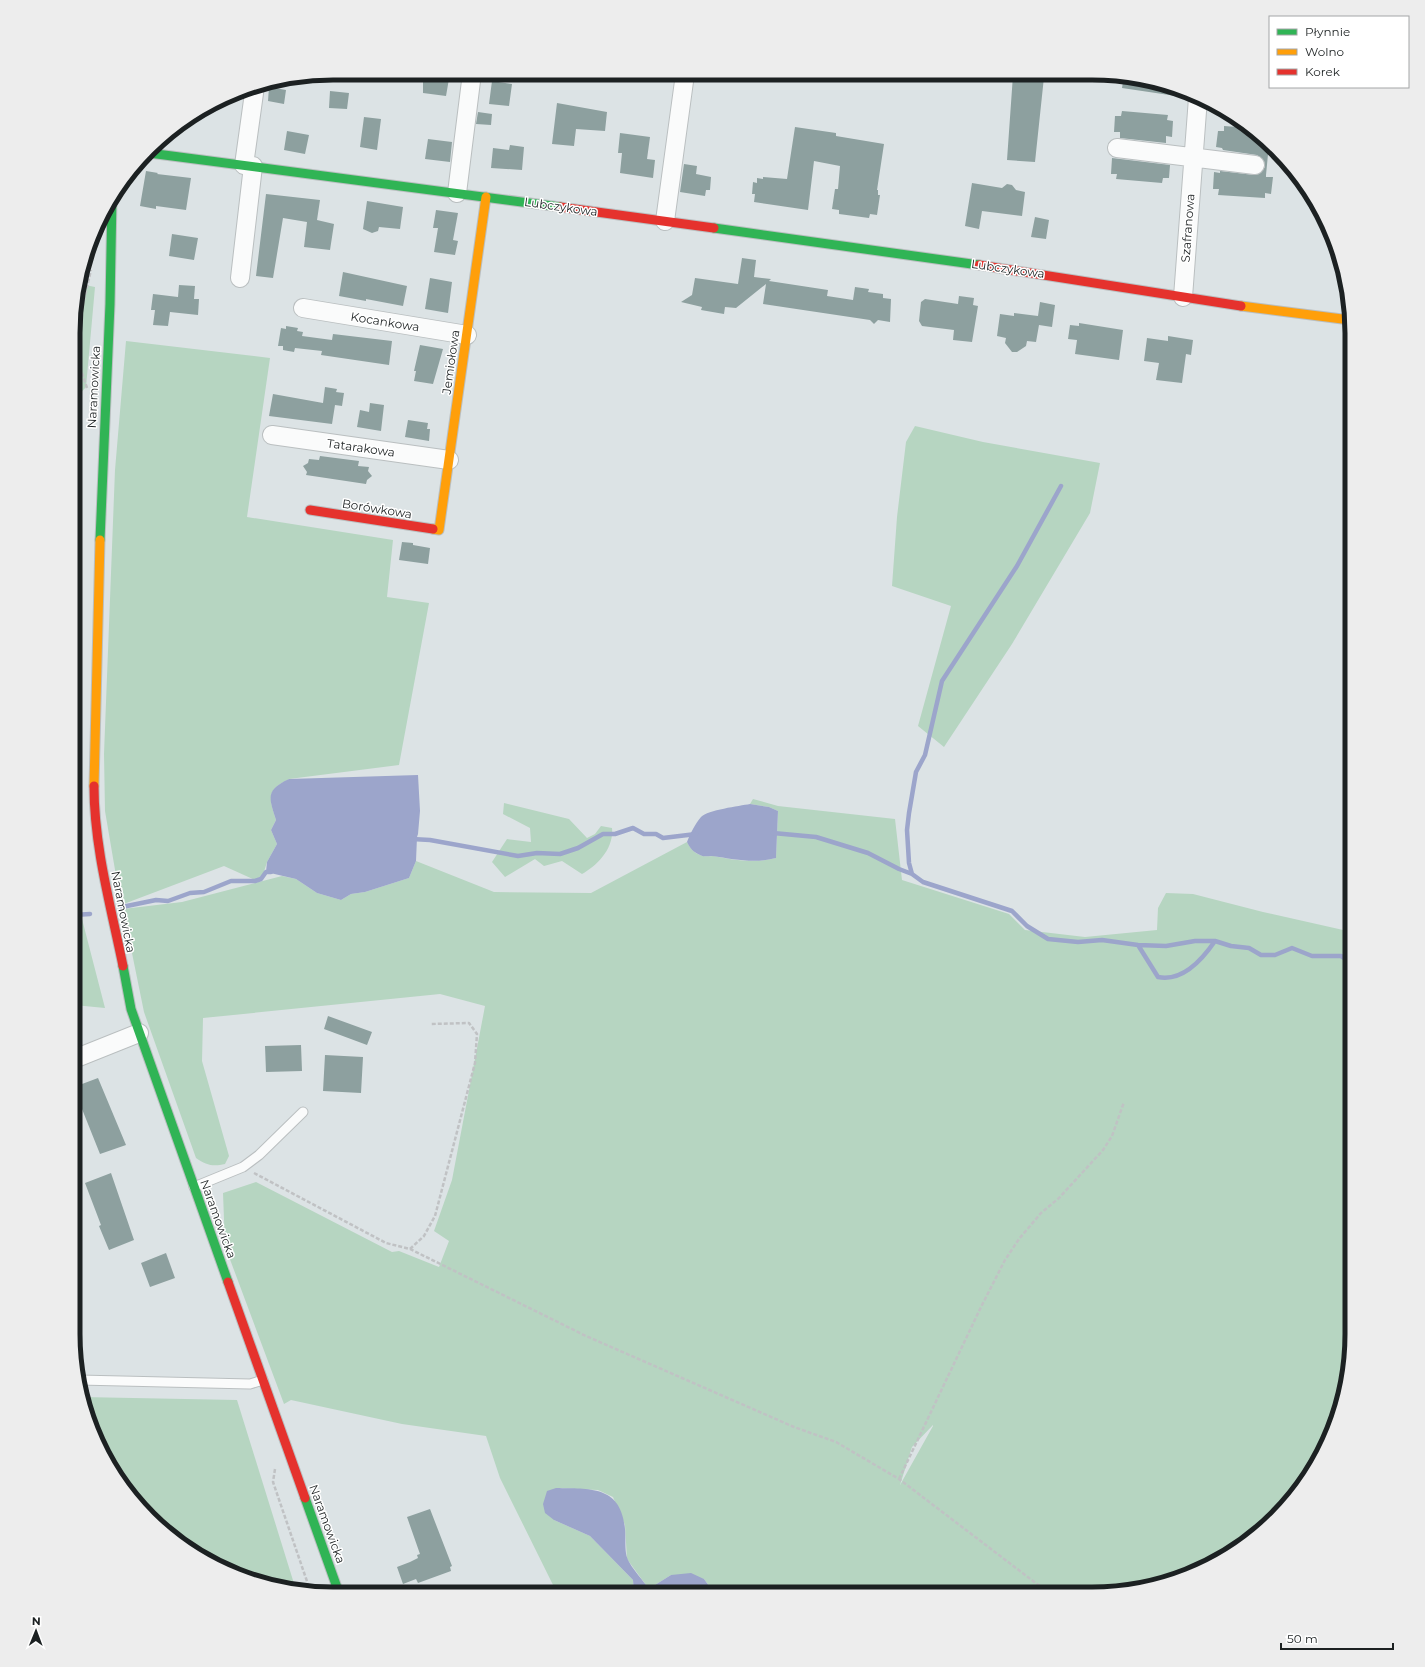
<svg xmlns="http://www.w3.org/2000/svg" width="1425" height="1667" font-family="Montserrat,sans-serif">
  <rect width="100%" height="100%" fill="#dce3e5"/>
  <path fill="#b6d5c1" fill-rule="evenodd" d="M80,284l15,3 -9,100 -10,11 -1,7v-104z
    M126,341l144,17 -23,159 146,23 -6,57 42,6 -30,162 -110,14c-23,11 -20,19 -13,41l-5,10 6,14 -10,18 -4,13 -8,5 -31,-14 -103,39 -16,-94 -1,-57 11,-284z
    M915,426l68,16 117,21 -10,50 -78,131 -68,103 -26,-21 33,-120 -59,-20 5,-69 9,-75z
    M753,799l25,7 117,13 7,61 107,34 16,16 60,7 72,-7 1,-22 8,-15 27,1 70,18 89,20 -1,419 -13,66 -30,61 -32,40 -54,41 -47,21 -66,13h-395l-10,-14 -33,-4 -16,10h-9l-19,-26 -2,-34 -12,-28 -15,-7 -42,-2 -2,32 36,16 43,44 1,13h-77l-57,-115 -14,-42 -84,-12 -111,-24 -7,4 -59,-158 -2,-53 33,-11 136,70 7,-1 40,16 10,-26 -15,-10 18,-51 33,-174 -45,-12 -237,24 -1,43 27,95 -4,8c-12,3 -19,1 -29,-6l-52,-146 -21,-103 59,-7 100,-26 14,3 21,14 24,7 10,-6 14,-2 44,-14 7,-17 78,31 97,1 96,-51c3,6 7,11 13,13 4,2 9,1 13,1 21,4 41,8 63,2l2,-47 -9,-4 -19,-3zM933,1425v1l-33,59 12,-38z
    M504,803l65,16 18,19 8,-4 6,-8 11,2c2,20 -14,37 -30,46l-20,-13 -18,5 -9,-7 -30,18 -13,-15 15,-23 24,3 -1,-14 -27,-14z
    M74,888l31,120 -31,-3z
    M81,1397l156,3 59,190 -46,-10 -61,-30 -40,-32 -41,-54z"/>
  <path fill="#9ca5cb" d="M418,775l2,36 -2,23 -1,3 -1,24 -7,17 -44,14 -14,2 -10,6 -24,-7 -21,-14 -30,-7 1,-10 10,-18 -6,-14 5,-10c-7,-22 -11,-30 13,-41z
    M750,804l19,3 9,4 -2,47c-22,6 -42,1 -64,-2 -5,0 -9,1 -12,-1 -7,-3 -10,-7 -13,-13 3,-8 8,-18 14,-25 7,-7 38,-11 49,-13z
    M556,1488c34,1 65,-3 69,41 1,9 -1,23 3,31 4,8 12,17 18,25h9l16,-10 20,-2 13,6 10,14h-80l-1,-13 -43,-44 -36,-16 -9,-7 -2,-9 4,-13z"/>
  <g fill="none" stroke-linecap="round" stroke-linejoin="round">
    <path stroke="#9ca5cb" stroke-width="4.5" d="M773,833l43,4 52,16 31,16 13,5 11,8 89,29 15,15 21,13 30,3 24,-2 36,5 28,1 29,-5h20l16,5 18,2 12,7h14l17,-7 20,8h29l11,7
      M412,839l18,1 88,16 19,-3 23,1 18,-6 25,-14h12l18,-6 11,6h12l7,4 33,-4
      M74,873l5,41
      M912,874l-3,-11 -2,-33 2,-17 7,-41 9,-17 17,-74 75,-115 44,-80
      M122,907l34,-7 12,1 22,-8 14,-1 27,-11h24l6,-2 5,-7h5
      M74,915l16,-1
      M1138,945l20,32c24,5 44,-17 57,-36"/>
  </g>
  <path fill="#8da09f" d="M423,73h27l-4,23 -23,-3z
    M1013,75h29l2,2 -9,85 -28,-2z
    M1124,75l52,12 1,1 -1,8 -54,-8z
    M492,81l20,3 -3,22 -20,-2z
    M269,87l17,3 -2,14 -16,-3z
    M330,91l19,2 -2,16 -18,-1z
    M557,103l50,9 -2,19 -29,-2 -2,17 -22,-2z
    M1122,111l46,4 -1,5 6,1 -1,16 -6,-1v7l-46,-5v-6h-6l1,-16h6z
    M478,112l14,2 -1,11 -15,-1z
    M364,117l17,2 -4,31 -17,-3z
    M1224,126l27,2 18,16 -3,31v2h7l-2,17 -6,-1v5l-47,-3 1,-6h-6l1,-17 6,1v-2l34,4 5,-1 6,-7 -1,-6 -7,-6 -34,-5 -1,-2 -6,-1 2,-16h6z
    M795,127l41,6v3l48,8 -7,46h1v5h2l-3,20 -7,-1 -1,4 -30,-4v-4l-7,-1 3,-20h3l2,-23 -26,-5 -6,49 -54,-8 1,-8h-3l1,-12 4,1v-5l6,1v-2l24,2z
    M287,131l22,4 -4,19 -21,-4z
    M620,133l30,4 -3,22 8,1 -2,18 -33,-5 2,-20h-4z
    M428,139l24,3 -2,20 -25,-3z
    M510,145l14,2 -2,23 -31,-2 2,-20 16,2z
    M1112,158l58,7 -1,13h-6l-1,5 -46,-4 1,-5h-6z
    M684,164l13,2 -1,8 15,3 -1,13h-4l-1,6 -25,-4z
    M146,171l12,2 -1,1 34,4 -5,32 -30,-4v3l-16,-3z
    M972,183l30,5 5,-4 5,1 4,5 9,2 -3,24 -40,-5 -3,18 -14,-3z
    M266,194l54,6 -3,20 17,4 -4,26 -26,-3 3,-25 -24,-4 -10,60 -17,-2z
    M367,201l36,6 -3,22 -21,-2 -1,4 -6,2 -9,-4z
    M436,210l22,3 -5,27 5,1 -3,14 -21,-3 4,-24h-5z
    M1035,217l14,3 -3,19 -15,-2z
    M172,234l26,4 -4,22 -25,-4z
    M742,258l14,2 -2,17 17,2 -2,2 59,9 -1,6 26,4 2,-13 14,2 -1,3 15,2v4l8,1 -1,23 -12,-2 -4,4 -4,-4 -107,-16 3,-20 -30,24 -11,-1 -1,7 -23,-4 1,-3 -21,-5 11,-7 3,-17 43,6z
    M343,272l64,14 -4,20 -37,-7v2l-27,-5z
    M430,278l22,4 -4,31 -23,-4z
    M179,285l16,1 -1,13h5l-1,16 -28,-3 -2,14 -15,-1 2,-15h-4l2,-16 25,3z
    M959,296l15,2 -1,7 5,1 -6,36 -19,-2 1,-10 -32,-4 -3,-5 2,-19 4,-3 33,5z
    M1040,302l15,3 -3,22 -13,-2 -3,17 -9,-1 -1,5 -9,6h-5l-7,-9 1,-5 -9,-2 3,-22 14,2v-3l24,3z
    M1079,323l44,7 -4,30 -44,-6 2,-14 -9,-1 2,-14 9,1z
    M286,326l12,2 -1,3 6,1 -1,4 30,4 1,-6 59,7 -3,24 -68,-10 1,-4 -27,-3 -1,4 -11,-2v-4h-5l3,-18 5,1z
    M1168,336l25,4 -2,15 -5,-1 -4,29 -26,-3 3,-17 -15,-2 3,-23 21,3z
    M420,345l23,4 -10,35 -19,-3 2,-10h-2z
    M325,387l12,2 -1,3 8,1 -2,13 -7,-1 -3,19 -63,-8 4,-22 50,9z
    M370,403l14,2 -3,26 -24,-4 3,-17 9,2z
    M408,420l20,3 -1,6h3l-1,12 -24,-4z
    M320,456l39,5 -1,5 11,1 -1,4 4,5 -5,4 -1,4 -60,-9 1,-3 -4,-6 5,-3 1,-4 10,1z
    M402,542l11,1v2l17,3 -2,16 -29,-4z
    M328,1016l44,16 -5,13 -43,-16z
    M301,1045l1,26 -36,1 -1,-26z
    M325,1055l38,2 -2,36 -38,-2z
    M98,1078l28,67 -26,9 -26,-65v-2z
    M111,1173l23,67 -25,10 -10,-24 2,-1 -16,-42z
    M166,1253l9,25 -25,9 -9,-24z
    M430,1509l22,57 -2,1 1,4 -33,12 -2,-4 -13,5 -6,-17 13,-5 8,-4 -1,-3 3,-1 -13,-37z"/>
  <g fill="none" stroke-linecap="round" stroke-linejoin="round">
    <g stroke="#babfc0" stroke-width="11">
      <path id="lane" d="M194,1187l49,-20 16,-12 44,-43
        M79,1380l171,4 13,-4"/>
    </g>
    <g stroke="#babfc0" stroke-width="20">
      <path id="street" d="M1117,148l138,17
        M244,165l11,-79
        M457,193l15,-120
        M665,221l20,-147
        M240,278l13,-112
        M1183,297l15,-199
        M303,308l164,27
        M272,435l177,25
        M74,1059l65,-26"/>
    </g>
    <g stroke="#babfc0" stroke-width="11">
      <path id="fast" d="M149,153l411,54
        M714,228l265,37
        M100,540l10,-236 2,-106
        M123,966l8,43 97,273
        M305,1498l34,95"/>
    </g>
    <g stroke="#babfc0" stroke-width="11">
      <path id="slow" d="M1241,306l109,14
        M433,529l6,1 47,-333
        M94,786l6,-246"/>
    </g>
    <g stroke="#babfc0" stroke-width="11">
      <path id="jam" d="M560,207l154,21
        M979,265l262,41
        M310,510l123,19
        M94,786c0,61 17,121 29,180
        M228,1282l77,216"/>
    </g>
    <path stroke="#c0c2c4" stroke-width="2.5" stroke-dasharray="4 2" stroke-linecap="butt" d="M87,388l-10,-30 2,-37 12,-51
      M254,1173l132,70 24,6 176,87 208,91 42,15 63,37 138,105 15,9
      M410,1249l14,-13 11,-20 40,-153 2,-29 -8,-11 -38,1
      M275,1469l-2,13 38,111
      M899,1479l82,-172 24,-47 14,-21 22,-26 18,-15 44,-48 9,-14 12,-34"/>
    <use href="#lane" stroke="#fafbfb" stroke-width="9"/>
    <use href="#street" stroke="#fafbfb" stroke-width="18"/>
    <use href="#fast" stroke="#30b455" stroke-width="9"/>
    <use href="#slow" stroke="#ff9f0a" stroke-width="9"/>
    <use href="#jam" stroke="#e5322d" stroke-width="9"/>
  </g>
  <g text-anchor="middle" stroke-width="3" stroke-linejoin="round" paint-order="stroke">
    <g font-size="12" fill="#1c2122" stroke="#fff">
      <text transform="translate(561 207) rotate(8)" y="4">Lubczykowa</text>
      <text transform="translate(1188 228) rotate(-86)" y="4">Szafranowa</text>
      <text transform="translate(1008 269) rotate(8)" y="4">Lubczykowa</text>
      <text transform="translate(385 322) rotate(9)" y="4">Kocankowa</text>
      <text transform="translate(451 362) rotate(-82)" y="4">Jemiołowa</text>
      <text transform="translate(94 387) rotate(-87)" y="4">Naramowicka</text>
      <text transform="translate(361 448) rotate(8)" y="4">Tatarakowa</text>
      <text transform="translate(377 509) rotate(9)" y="4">Borówkowa</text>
      <text transform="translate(123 912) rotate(79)" y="4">Naramowicka</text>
      <text transform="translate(218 1219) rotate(70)" y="4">Naramowicka</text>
      <text transform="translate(327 1524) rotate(70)" y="4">Naramowicka</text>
    </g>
  </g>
  <path d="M0 0H1425V1667H0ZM333 80H1092A253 253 0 0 1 1345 333V1334A253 253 0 0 1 1092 1587H333A253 253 0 0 1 80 1334V333A253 253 0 0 1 333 80Z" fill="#ededed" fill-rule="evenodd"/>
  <path fill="none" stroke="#1c2122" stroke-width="5" d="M333 80H1092A253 253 0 0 1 1345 333V1334A253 253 0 0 1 1092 1587H333A253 253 0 0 1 80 1334V333A253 253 0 0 1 333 80Z"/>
  <rect x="1269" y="16" width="140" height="72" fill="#ffffff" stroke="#a4a6a7"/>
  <rect x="1277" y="29" width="20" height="6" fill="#30b455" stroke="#a4a6a7"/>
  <text x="1305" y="36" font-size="12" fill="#1c2122">Płynnie</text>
  <rect x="1277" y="49" width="20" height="6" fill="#ff9f0a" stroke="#a4a6a7"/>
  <text x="1305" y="56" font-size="12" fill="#1c2122">Wolno</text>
  <rect x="1277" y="69" width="20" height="6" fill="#e5322d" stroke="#a4a6a7"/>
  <text x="1305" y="76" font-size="12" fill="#1c2122">Korek</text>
  <g transform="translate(36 1631) rotate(1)" stroke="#ffffff" stroke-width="3" paint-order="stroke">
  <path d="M0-3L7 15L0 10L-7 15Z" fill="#1c2122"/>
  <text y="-6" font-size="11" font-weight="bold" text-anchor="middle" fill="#1c2122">N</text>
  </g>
  <path d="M1281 1643v6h112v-6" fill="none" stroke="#1c2122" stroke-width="2"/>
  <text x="1287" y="1643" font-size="12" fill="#1c2122" stroke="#ffffff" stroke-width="3" paint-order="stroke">50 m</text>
</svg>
